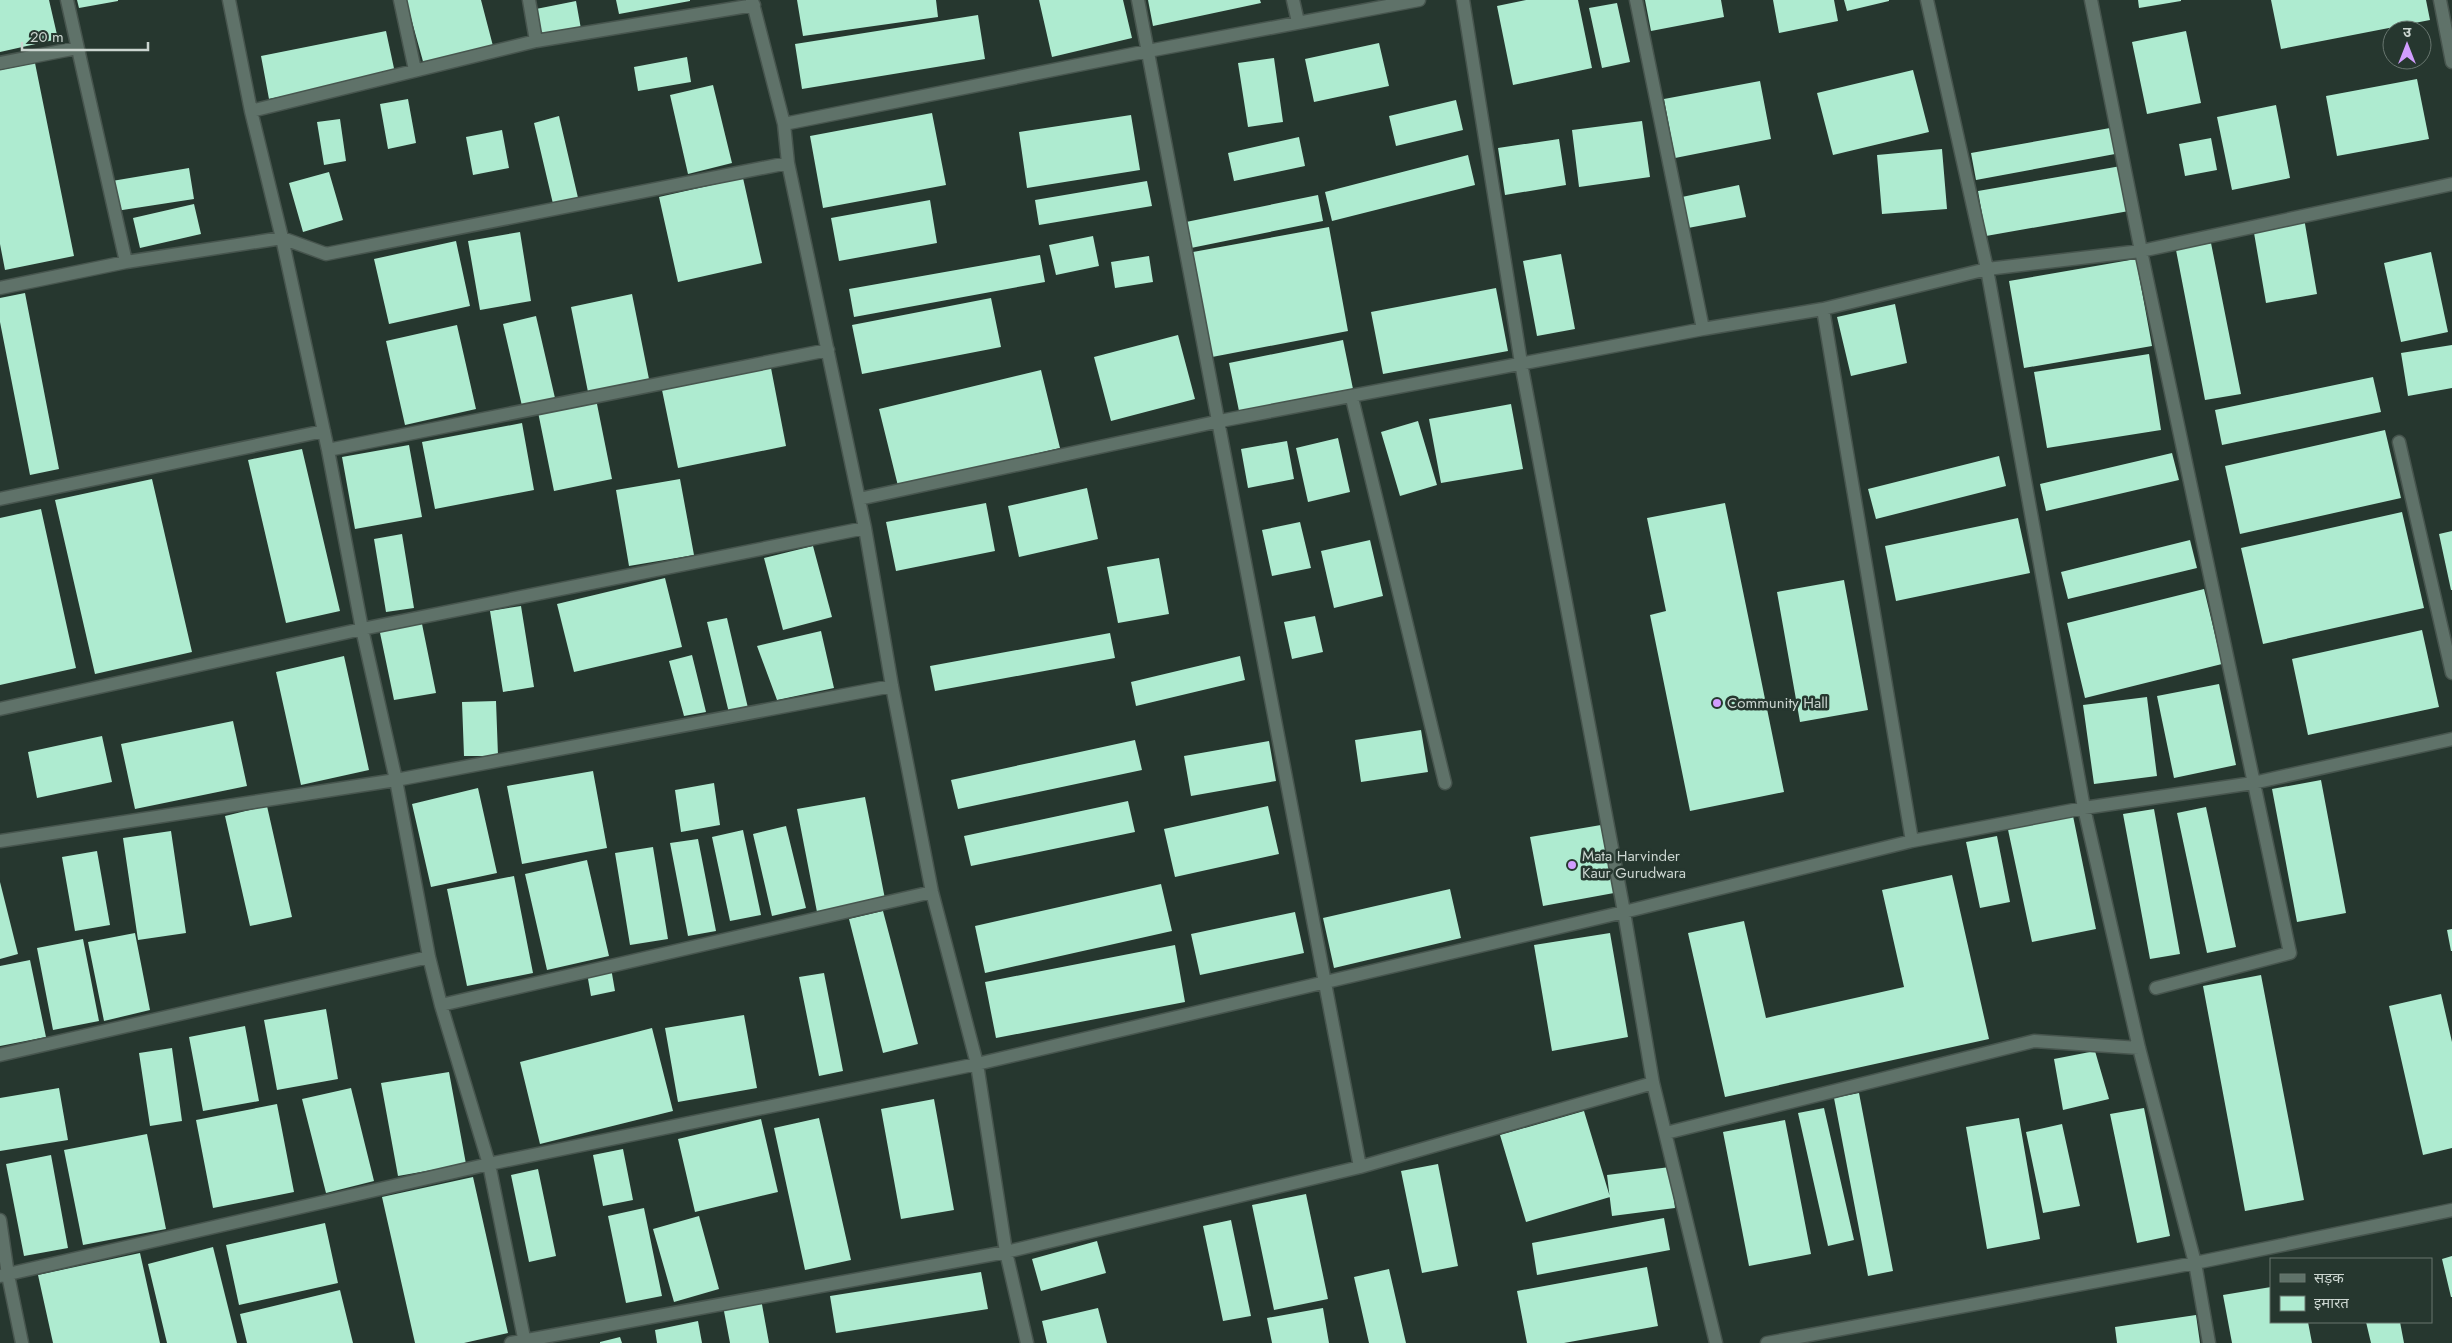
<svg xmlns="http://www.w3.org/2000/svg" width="2452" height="1343" font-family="Jost,'Noto Sans Devanagari',sans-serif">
  <rect width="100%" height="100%" fill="#26372f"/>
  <path fill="#aeebd0" d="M0,0h49l9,39 -58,13z
    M77,0h41v1l-39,7z
    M406,0h75l12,46 -69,19z
    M616,0h74v1l-71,13z
    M797,0h139l2,17 -135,19z
    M1039,0h84l9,38 -80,19z
    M1148,0h112l1,3 -108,23z
    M1526,0h52l14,68 -79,17 -16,-79z
    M1645,0h76l3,17 -73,14z
    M1773,0h61l4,21 -59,12z
    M1844,0h45v1l-42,10z
    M2138,0h43v1l-42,7z
    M2271,0h155l4,20 -149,29z
    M576,1l5,28 -45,9 -5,-28z
    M1617,3l13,59 -28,6 -13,-60z
    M978,15l7,44 -183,30 -7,-45z
    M386,31l9,42 -126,26 -8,-43z
    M2186,31l15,72 -54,11 -15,-72z
    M1379,43l10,43 -75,16 -9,-43z
    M687,57l4,25 -53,9 -4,-24z
    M1274,58l9,64 -35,5 -10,-64z
    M35,63l39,193 -69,14 -5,-26v-174z
    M1913,70l16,62 -96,23 -16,-62z
    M2417,79l12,60 -92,17 -11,-60z
    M1760,81l11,58 -96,19 -11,-59z
    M713,85l19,78 -44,11 -18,-79z
    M408,99l8,44 -28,6 -8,-45z
    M1456,100l7,30 -67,16 -7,-30z
    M2276,105l14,73 -58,12 -15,-73z
    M932,113l14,72 -123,23 -13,-72z
    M1131,115l9,55 -113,18 -8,-56z
    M559,116l20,86 -25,6 -20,-85z
    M340,119l6,42 -22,4 -7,-43z
    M1642,121l8,56 -71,10 -7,-57z
    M2110,128l5,26 -139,26 -5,-27z
    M502,130l7,38 -36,7 -7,-38z
    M1299,137l6,29 -71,15 -6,-28z
    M2211,138l6,32 -32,6 -6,-32z
    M1559,139l7,46 -61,10 -7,-47z
    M1942,149l5,60 -65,5 -5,-59z
    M1468,155l7,30 -143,36 -7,-29z
    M2121,166l8,45 -143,25 -8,-45z
    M189,168l5,31 -78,12 -4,-30z
    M329,172l14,48 -40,12 -14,-49z
    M743,178l19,85 -84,19 -19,-85z
    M1147,181l5,25 -113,19 -4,-25z
    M1739,185l7,32 -58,11 -6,-31z
    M1318,195l5,26 -132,27 -5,-26z
    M930,200l7,43 -98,18 -8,-43z
    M194,204l7,30 -61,14 -7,-30z
    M2304,218l13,76 -51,9 -13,-76z
    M1329,227l19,104 -136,26 -19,-105z
    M520,232l11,69 -51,9 -12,-69z
    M1093,236l6,30 -43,9 -7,-30z
    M456,241l14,65 -81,18 -15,-65z
    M2211,243l30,151 -36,6 -29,-150z
    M2431,252l17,80 -47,10 -17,-79z
    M1561,254l14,75 -38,7 -14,-75z
    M1040,255l5,27 -191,35 -5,-28z
    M1149,256l4,26 -38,6 -4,-26z
    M2136,259l16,87 -128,22 -15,-87z
    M1496,288l12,63 -125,23 -12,-62z
    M25,293l34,176 -29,6 -30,-153v-24z
    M632,294l17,85 -61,13 -17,-85z
    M991,298l10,49 -139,27 -10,-49z
    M1895,304l12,59 -56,13 -14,-59z
    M536,316l19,82 -33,8 -19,-82z
    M457,325l19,84 -71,16 -19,-84z
    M1178,335l17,64 -84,22 -17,-64z
    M1343,340l10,49 -114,22 -10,-48z
    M2452,345v43l-44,8 -7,-43z
    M2149,354l12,76 -114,18 -13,-76z
    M771,368l15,78 -108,22 -16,-78z
    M1041,370l19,78 -162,38 -19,-77z
    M2373,377l8,35 -159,33 -7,-35z
    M596,399l16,80 -58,12 -16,-79z
    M1511,404l12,65 -82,14 -12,-64z
    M1418,421l19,64 -37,11 -19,-64z
    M522,423l12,67 -99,19 -13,-67z
    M2385,430l16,68 -161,36 -15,-68z
    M1338,438l12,54 -42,10 -12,-54z
    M1287,441l7,38 -46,9 -7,-39z
    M409,445l13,72 -67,12 -13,-72z
    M302,449l38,162 -54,12 -38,-163z
    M2172,453l7,27 -133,31 -6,-27z
    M1999,456l7,30 -130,33 -8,-30z
    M152,479l40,173 -97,22 -40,-174z
    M680,479l14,76 -65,11 -13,-76z
    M1087,488l11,51 -79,18 -11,-51z
    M986,503l9,48 -99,20 -10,-49z
    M1725,503l59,289 -94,19 -40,-196 16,-4 -19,-93z
    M41,509l35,159 -76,17v-167z
    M2402,512l22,96 -161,36 -22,-96z
    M2018,518l12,55 -134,28 -11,-55z
    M1300,522l11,46 -39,8 -10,-46z
    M2452,531v59h-1l-12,-56z
    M402,534l12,74 -28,4 -12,-73z
    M1370,540l13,56 -49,12 -13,-57z
    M2190,540l7,28 -129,31 -7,-27z
    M813,546l19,71 -49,13 -19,-72z
    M1159,558l10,56 -51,9 -11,-56z
    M665,578l17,69 -108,25 -17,-68z
    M1844,580l24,130 -68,12 -23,-130z
    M2204,589l18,75 -137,34 -18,-75z
    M521,606l13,81 -31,5 -13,-81z
    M1315,616l8,36 -31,7 -8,-37z
    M727,618l21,90 -19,5 -22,-91z
    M421,619l15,74 -42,7 -15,-72z
    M2422,630l17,77 -131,28 -16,-76z
    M821,631l13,57 -57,12 -20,-54z
    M1110,633l5,25 -180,33 -5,-25z
    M692,655l14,57 -22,4 -15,-55z
    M344,656l25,114 -68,15 -25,-113z
    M1240,656l5,24 -109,26 -5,-24z
    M2219,684l17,81 -62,13 -17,-82z
    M2147,697l10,79 -63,8 -11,-79z
    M496,701l2,55h-34l-2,-54z
    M233,721l14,65 -112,23 -14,-65z
    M1421,730l7,42 -67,10 -6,-42z
    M102,736l10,46 -75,16 -9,-46z
    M1135,740l7,30 -184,39 -7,-29z
    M1269,741l7,40 -85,15 -7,-40z
    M593,771l14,77 -85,16 -15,-78z
    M2321,780l25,133 -49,9 -25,-133z
    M714,783l6,42 -39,7 -6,-42z
    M478,788l19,85 -66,14 -19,-83z
    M865,797l20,102 -68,13 -20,-103z
    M1128,801l7,31 -164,34 -7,-30z
    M267,806l25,111 -42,9 -25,-110z
    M1268,806l11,48 -104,23 -11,-48z
    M2206,807l30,140 -29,6 -30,-140z
    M2154,809l26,145 -30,5 -27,-145z
    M2072,811l24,118 -64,13 -25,-117z
    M1601,825l13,68 -71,13 -13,-69z
    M786,826l20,82 -34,8 -19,-82z
    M743,830l18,85 -31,6 -18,-84z
    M171,831l15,102 -48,7 -15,-102z
    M1997,836l13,66 -30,6 -14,-66z
    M698,839l18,92 -28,5 -18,-93z
    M653,847l15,92 -38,6 -15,-92z
    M97,851l13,74 -35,6 -13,-74z
    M587,860l22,96 -62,14 -22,-96z
    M1952,875l37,164 -264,58 -37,-164 56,-12 22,97 138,-31 -22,-97z
    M514,876l19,97 -66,13 -20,-97z
    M0,882l18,72 -18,5z
    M1161,884l11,47 -187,42 -10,-47z
    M1450,889l11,49 -127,30 -11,-50z
    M883,911l35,133 -35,9 -34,-134z
    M1295,912l9,41 -104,22 -9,-41z
    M2452,929v22h-1l-4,-21z
    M135,933l15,77 -46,11 -16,-79z
    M1610,933l18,104 -76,14 -18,-106z
    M83,939l16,82 -46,9 -16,-82z
    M1175,945l10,57 -189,36 -11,-56z
    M30,960l16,77 -46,9v-80z
    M611,968l4,23 -24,5 -4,-23z
    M824,973l19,98 -24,5 -20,-99z
    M2261,975l43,225 -59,11 -42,-225z
    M2441,994l11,48v106l-29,7 -34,-149z
    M326,1009l12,70 -61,11 -13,-70z
    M744,1015l13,73 -79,14 -13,-74z
    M245,1026l14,75 -56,10 -14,-74z
    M652,1028l21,83 -133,33 -20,-82z
    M172,1048l10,73 -32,5 -11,-73z
    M2095,1051l14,48 -46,11 -9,-51z
    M449,1072l17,92 -68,12 -17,-93z
    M59,1088l9,52 -68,11v-53z
    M351,1088l23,93 -48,12 -24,-94z
    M1859,1093l34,178 -25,5 -34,-178z
    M934,1099l20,111 -53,9 -20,-110z
    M277,1104l17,88 -81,16 -17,-88z
    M1824,1108l30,132 -26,6 -30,-133z
    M2144,1108l26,128 -33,7 -27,-129z
    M1584,1111l26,86 -84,25 -26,-87z
    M819,1118l32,142 -46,10 -31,-142z
    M2019,1118l21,121 -53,10 -21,-122z
    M761,1119l17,73 -83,20 -17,-73z
    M1785,1120l26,134 -62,12 -26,-134z
    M2062,1124l18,82 -37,7 -17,-81z
    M147,1134l19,95 -83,16 -19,-95z
    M623,1149l10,51 -30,6 -10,-51z
    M51,1155l17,93 -44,8 -18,-92z
    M1438,1164l20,102 -36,7 -21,-102z
    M1670,1167l5,41 -63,8 -5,-41z
    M538,1169l18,87 -27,6 -18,-87z
    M473,1177l35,156 -44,10h-49l-33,-146z
    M1306,1194l22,105 -54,11 -22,-105z
    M644,1208l18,88 -36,7 -18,-87z
    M699,1216l20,73 -45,13 -21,-73z
    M1664,1218l6,32 -133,25 -5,-32z
    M1231,1220l20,96 -28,5 -20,-95z
    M325,1223l13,60 -99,22 -13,-60z
    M1097,1241l9,32 -65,18 -9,-32z
    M213,1247l24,96h-70l-19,-79z
    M140,1253l20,90h-107l-15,-68z
    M2452,1256v41h-1l-9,-38z
    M1647,1267l11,59 -94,17h-37l-10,-52z
    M1389,1269l17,74h-37l-15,-66z
    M981,1272l7,37 -152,24 -6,-37z
    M2271,1287v35h37l4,21h-80l-9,-48z
    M340,1290l13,53h-106l-7,-29z
    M761,1299l8,44h-39l-7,-37z
    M1098,1308l9,35h-60l-5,-22z
    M1323,1308l6,35h-57l-5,-25z
    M2196,1315l4,28h-83l-2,-16z
    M698,1321l4,22h-45l-2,-13z
    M2366,1322h34l4,21h-33z
    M620,1337l2,6h-22v-1z"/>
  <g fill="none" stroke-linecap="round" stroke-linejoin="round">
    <g stroke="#47554e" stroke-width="15">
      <path id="minor" d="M67,0l59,262
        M229,0l22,111 31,127 46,212 34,179 34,151 33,177 12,48 48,159 36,179
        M400,0l15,70
        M529,0l7,41
        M752,0l32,124 4,39 77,365 27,158 40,206 45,172 29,188 21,91
        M1138,0l222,1167
        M1293,0l5,22
        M1463,0l58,363 103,549 29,171 63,260
        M1636,0l67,329
        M1927,0l60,269 97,539 55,240 56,215 14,80
        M2091,0l50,251 149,702 -134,35
        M2440,0l12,62
        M0,63l77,-15
        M251,111l285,-70 218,-36
        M784,124l364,-73 271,-51
        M0,288l126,-26 156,-24 44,16 462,-91
        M1823,309l89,532
        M1352,398l93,385
        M2399,442l53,231
        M328,450l500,-100
        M0,499l324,-68
        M859,499l361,-78 483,-92 120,-20 164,-40 154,-18 311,-67
        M0,709l362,-80 503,-101
        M0,841l396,-61 496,-94
        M441,1005l491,-113
        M0,1055l429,-98
        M1666,1133l368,-92 105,7
        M0,1220l8,55 14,68
        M0,1276l489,-112 488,-100 647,-152 288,-71 172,-33 169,-25 199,-44
        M511,1343l495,-91 354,-85 293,-84
        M1767,1343l428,-80 257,-53"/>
    </g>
    <use href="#minor" stroke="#5f7269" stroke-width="12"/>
  </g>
  <g fill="#d19dfe" stroke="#26372f" stroke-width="2">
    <circle cx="1717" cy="703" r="5"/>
    <circle cx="1572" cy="865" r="5"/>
  </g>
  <g text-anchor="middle" stroke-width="5" stroke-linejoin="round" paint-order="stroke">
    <g font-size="15" fill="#cbd5d0" stroke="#26372f" text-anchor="start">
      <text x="1727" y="708">Community Hall</text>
      <text x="1582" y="861">Mata Harvinder<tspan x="1582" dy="17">Kaur Gurudwara</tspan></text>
    </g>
  </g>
  <rect x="2270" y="1258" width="162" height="65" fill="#26372f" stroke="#68766f"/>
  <rect x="2280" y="1274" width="25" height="8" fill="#5f7269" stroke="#68766f"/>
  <text x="2314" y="1283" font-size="15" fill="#cbd5d0">सड़क</text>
  <rect x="2280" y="1296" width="25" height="15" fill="#aeebd0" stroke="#68766f"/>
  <text x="2314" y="1308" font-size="15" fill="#cbd5d0">इमारत</text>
  <g transform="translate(2407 45)"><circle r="24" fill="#26372f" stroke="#68766f"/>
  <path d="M0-4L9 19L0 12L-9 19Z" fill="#d19dfe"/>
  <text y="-8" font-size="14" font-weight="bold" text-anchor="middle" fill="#cbd5d0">उ</text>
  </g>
  <path d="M22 42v8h126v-8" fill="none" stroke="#cbd5d0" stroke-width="2.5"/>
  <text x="30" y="42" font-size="15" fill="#cbd5d0" stroke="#26372f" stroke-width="4" paint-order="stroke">20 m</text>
</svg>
